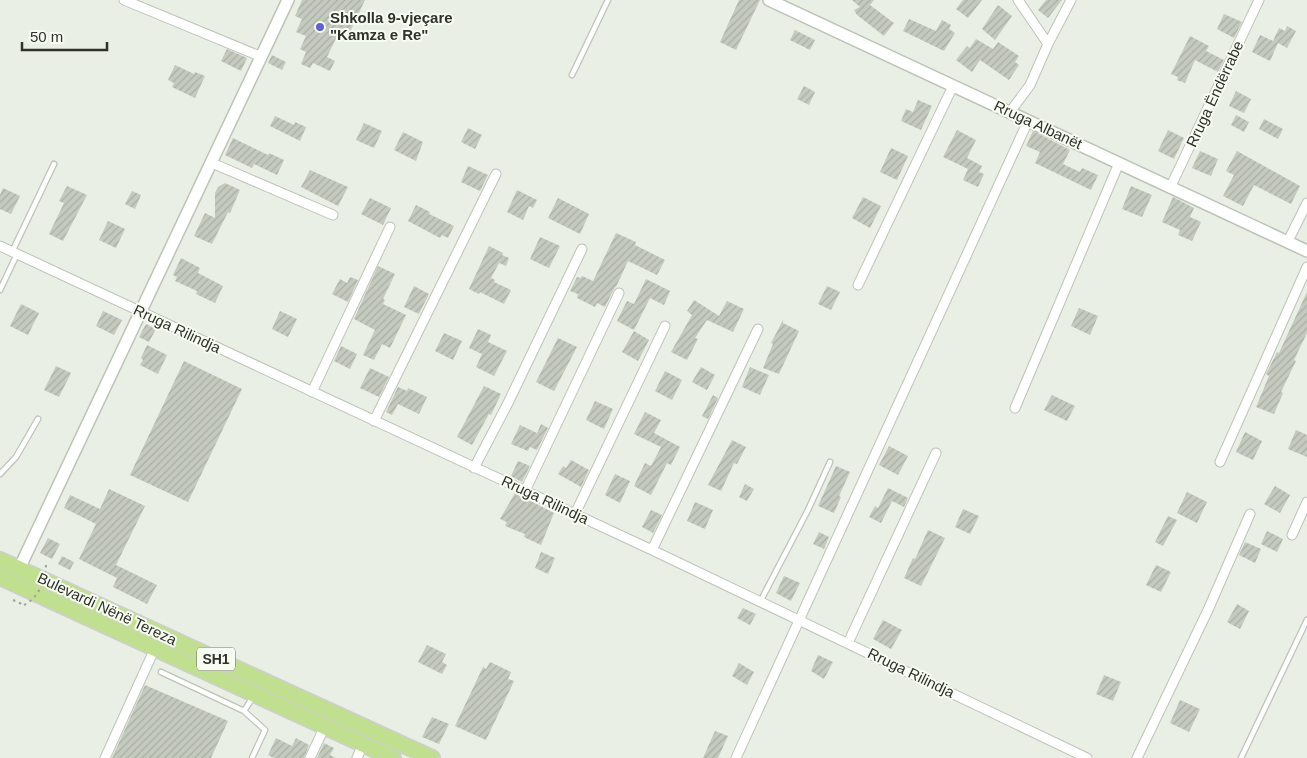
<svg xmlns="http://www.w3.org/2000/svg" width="1307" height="758" font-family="Arial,sans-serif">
  <defs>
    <pattern id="building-hatch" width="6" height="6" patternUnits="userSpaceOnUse" patternTransform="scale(1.25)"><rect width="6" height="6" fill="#c5cabf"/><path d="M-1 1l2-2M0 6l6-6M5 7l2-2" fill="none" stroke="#aaaea4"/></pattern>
  </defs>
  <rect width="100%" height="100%" fill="#e9efe4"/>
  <path fill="url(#building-hatch)" d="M302,0h63l-16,34 -9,-4 -13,27 8,4 -5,10 -17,-8 -3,5 -9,-4 5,-12 -6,-3 6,-13 -10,-4 6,-13 -7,-3z
    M739,0h21l-24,50 -16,-8z
    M852,0h22l-4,5 24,18 -10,13 -27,-21 -3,-5 6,-3z
    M963,0h19l-14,18 -12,-9z
    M1046,0h16l-14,18 -10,-8z
    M998,5l14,11 -17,24 -13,-11z
    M1224,14l18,8 -8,16 -17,-9z
    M909,19l27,12 6,-11 9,5 -2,4 6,4 -11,18 -41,-20z
    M1287,26l9,5 -9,17 -9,-5 -8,18 -18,-9 8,-17 13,6 6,-13 6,3z
    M795,30l20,10 -5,10 -20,-10z
    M1190,36l19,10 -3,5 18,9 -6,12 -23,-12 -10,23 -8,-3 1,-3 -7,-3z
    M976,39l17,10 5,-7 21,14 -4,6 4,3 -10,15 -29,-20 -8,12 -16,-12 11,-14 3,2z
    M227,49l20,9 -6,13 -20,-10z
    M272,55l14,7 -4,8 -14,-7z
    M175,65l19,9 1,-2 10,4 -10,22 -23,-11 2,-4 -6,-3z
    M804,86l11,6 -6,13 -12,-6z
    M1236,91l15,8 -7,14 -15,-7z
    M918,100l14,6 -11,24 -20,-9 5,-12 7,3z
    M1236,115l13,7 -5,10 -13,-7z
    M275,116l19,9 1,-3 11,5 -6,14 -30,-15z
    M1264,119l19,10 -5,10 -19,-10z
    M364,123l18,8 -8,17 -18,-8z
    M468,128l14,7 -7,14 -14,-7z
    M957,130l19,10 -9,18 15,8 -3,6 5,2 -6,13 -15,-7 5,-11 -25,-12z
    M1168,130l16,8 -10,21 -16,-8z
    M1033,131l37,19 -7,14 17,8 2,-4 16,7 -7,15 -56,-27 5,-11 -14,-6z
    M403,132l20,10 -7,19 -22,-11z
    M233,138l35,17 1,-2 15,7 -7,15 -23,-11 -2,4 -27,-13z
    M891,148l17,8 -11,24 -17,-8z
    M1200,151l18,8 -7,17 -19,-8z
    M1237,151l63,35 -9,18 -37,-19 -11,21 -20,-10 11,-21 -8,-4z
    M468,166l20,9 -8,16 -19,-9z
    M310,170l38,17 -10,19 -37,-19z
    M225,183l15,7 -10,23 -2,-1 -16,32 -18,-8 11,-23 10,5v-25l3,-6z
    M67,186l20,9 -24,46 -14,-7 15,-31 -5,-2z
    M1131,186l21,9 -10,22 -20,-8z
    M3,188l17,8 -9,18 -11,-5v-14z
    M517,190l20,10 -4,8 -4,-2 -6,14 -16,-8z
    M132,191l9,4 -6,14 -10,-5z
    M863,197l18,9 -11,22 -18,-10z
    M1173,197l21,11 -4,9 11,5 -9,19 -14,-6 2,-5 -18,-8z
    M370,198l21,10 -8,17 -22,-11z
    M558,198l31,16 -9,20 -32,-16z
    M416,205l14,7 -1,2 25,12 -6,12 -6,-3 -2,3 -32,-17z
    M108,221l17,8 -9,19 -17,-8z
    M616,233l20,9 -1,3 30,15 -8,15 -29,-14 -12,26h-1l-10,20 -8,-4 -2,4 -18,-9 1,-4 -8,-3 7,-14 4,1 1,-2 11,5z
    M540,237l20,9 -11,22 -19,-9z
    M489,246l14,7 -1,2 7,3 -3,8 -7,-3 -8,15 4,2 -1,2 17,8 -7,14 -24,-12 -1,2 -10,-5z
    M181,258l19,10 -2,5 25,13 -8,17 -19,-9 1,-3 -22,-10 2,-4 -4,-2z
    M378,266l17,8 -12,25 2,1 -2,4 23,11 -16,33 -8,-4 -8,16 -11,-5 12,-25 -21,-11z
    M350,277l8,3 -10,22 -16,-8 8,-15 7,4z
    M646,279l24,12 -6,14 -14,-7 -16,32 -17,-9 10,-20 7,3z
    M414,286l15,8 -10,20 -15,-7z
    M827,286l13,6 -9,18 -13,-6z
    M1307,292v41l-13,27 2,1 -15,31 2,1 -9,21 -18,-7 13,-31 -3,-2 11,-22 2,1z
    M694,300l25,16 8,-15 17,8 -11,23 -26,-12 -12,18 3,1 -11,21 -16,-8 21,-37 -5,-4z
    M21,304l18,9 -11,22 -18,-9z
    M1079,308l19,8 -8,19 -19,-9z
    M103,311l19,9 -8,15 -18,-9z
    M280,311l17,8 -9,18 -16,-8z
    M783,320v3l16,8 -20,43 -16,-6 10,-24 -2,-1z
    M146,324l10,5 -7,13 -10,-5z
    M478,329l13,6 -3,7 19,9 -13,25 -18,-9 6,-13 -13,-6z
    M634,331l15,9 -11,21 -16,-9z
    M444,333l18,8 -9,19 -18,-9z
    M558,338l19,9 -23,44 -18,-9z
    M147,345l20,10 -9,19 -18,-9 3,-5 -2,-2z
    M341,346l16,8 -7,15 -16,-8z
    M184,361l58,28 -54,113 -58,-27z
    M56,366l15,7 -12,24 -15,-7z
    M701,367l14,8 -8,15 -15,-8z
    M750,367l19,8 -9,20 -18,-8z
    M370,368l19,9 -10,20 -19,-9z
    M665,371l17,9 -10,20 -17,-9z
    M484,386l17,8 -10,21 -2,-1 -17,31 -15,-8z
    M398,387l9,4 1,-3 19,9 -8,17 -21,-10 -6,11 -6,-3z
    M713,395l5,3 -10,21 -6,-3z
    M1052,395l23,11 -8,15 -23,-11z
    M595,401l18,8 -9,20 -18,-9z
    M645,412l16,8 -7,13 26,14 -9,18 -4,-2 -16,32 -17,-9 11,-23 6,3 10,-19 -27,-13z
    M541,424l7,4 -11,22 -7,-3 -2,4 -17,-7 9,-19 17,8z
    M1296,430l11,5v22l-19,-8z
    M1245,432l17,9 -9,19 -17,-8z
    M732,440l14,7 -9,17 -3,-1 -13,28 -13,-6z
    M889,446l19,10 -10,19 -19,-10z
    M571,460l18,10 -8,17 -23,-13 5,-8 3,2z
    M518,461l12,5 -8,16 -11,-6z
    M836,466l14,6 -11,24 2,1 -7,16 -16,-7z
    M615,474l15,7 -10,22 -15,-8z
    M745,484l9,5 -7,12 -8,-4z
    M1275,486l15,9 -10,18 -16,-9z
    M888,488l20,10 -4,9 -12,-6 -11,22 -12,-6 6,-11 3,2z
    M109,489l36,17 -29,59 41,20 -10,19 -34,-17 4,-9 -38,-19 17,-35 -32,-16 6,-13 30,14z
    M1187,492l20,10 -10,21 -20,-10z
    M515,493l39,20 -13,32 -17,-8 1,-3 -20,-8 2,-4 -7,-3z
    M695,502l18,8 -8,19 -18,-8z
    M963,509l16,7 -9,18 -15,-7z
    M651,510l11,5 -9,18 -11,-6z
    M1168,516l9,4 -14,26 -8,-4z
    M928,530l17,8 -24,48 -17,-8 9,-20 2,1z
    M1267,531l16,8 -6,13 -16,-8z
    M819,532l10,5 -5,12 -11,-5z
    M48,538l12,6 -8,15 -12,-6z
    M1245,542l16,7 -6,14 -16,-8z
    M541,552l14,6 -7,16 -13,-6z
    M62,556l12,6 -4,8 -12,-6z
    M1156,565l15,7 -10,20 -15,-7z
    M784,576l16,7 -9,18 -15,-8z
    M1237,604l12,7 -9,18 -13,-7z
    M743,608l13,6 -6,11 -13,-7z
    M883,620l19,10 -11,19 -18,-10z
    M427,645l19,9 -4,8 5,3 -5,9 -24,-12z
    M818,655l15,7 -9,17 -13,-8z
    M490,662l21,10 -3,7 6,2 -28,59 -31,-14 28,-59 3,2z
    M739,663l15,9 -7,13 -15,-9z
    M1104,675l17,7 -8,19 -17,-7z
    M145,685l83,36 -17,37h-99z
    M1180,700l20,9 -11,23 -19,-9z
    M432,717l17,7 -10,20 -17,-7z
    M715,731l13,5 -10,22h-15z
    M276,738l16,8 4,-8 13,7 -5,13h-30l-6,-3z
    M324,743l10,5 -4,7 6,3h-19z"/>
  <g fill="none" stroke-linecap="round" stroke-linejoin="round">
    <g stroke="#bec3b8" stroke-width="7">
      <path id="service" d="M572,75l36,-75
        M12,252l42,-88
        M0,290l17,-36
        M0,474l16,-17 22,-38
        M760,602l48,-92 22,-48
        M161,672l83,39 9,-14
        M244,711l21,19 -13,28
        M1241,758l66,-138"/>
    </g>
    <g stroke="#bec3b8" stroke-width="11">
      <path id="minor" d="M124,0l138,57
        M1018,0l30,44
        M1010,112l20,-27 18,-41 23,-44
        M212,163l121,52
        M1170,188l89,-188
        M1288,241l19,-38
        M0,246l652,304 435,208
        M858,285l95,-199
        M312,392l78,-165
        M1015,408l104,-245
        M374,421l122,-247
        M1220,462l87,-195
        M474,468l34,-65 74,-154
        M525,491l94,-198
        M575,514l90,-188
        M1292,535l15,-33
        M652,550l106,-221
        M848,643l88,-190
        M105,758l50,-110
        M310,758l15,-32
        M357,758l6,-14
        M736,758l292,-637
        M1137,758l71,-148 42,-96"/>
    </g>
    <g stroke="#bec3b8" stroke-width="14">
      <path id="tertiary" d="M769,0l538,251
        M19,569l269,-569"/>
    </g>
    <g stroke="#cdcecd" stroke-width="18">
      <path id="primary" d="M0,560l432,198
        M0,577l393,181"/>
    </g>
    <path stroke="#9fa39a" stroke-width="2" stroke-dasharray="2.5 4" stroke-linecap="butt" d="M13,600l11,5"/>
    <use href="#service" stroke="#fff" stroke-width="4.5"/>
    <use href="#minor" stroke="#fff" stroke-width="9"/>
    <use href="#tertiary" stroke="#fff" stroke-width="11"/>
    <use href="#primary" stroke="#c1e08f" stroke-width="15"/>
    <path stroke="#9fa39a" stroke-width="2" stroke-dasharray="2.5 4" stroke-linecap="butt" d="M24,605c15,-8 21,-23 22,-40"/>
  </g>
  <circle fill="#6061d9" stroke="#f7fcf1" stroke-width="2" cx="320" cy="27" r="5"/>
  <g text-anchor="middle" stroke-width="4" stroke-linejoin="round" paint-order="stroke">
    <rect fill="#f7fcf1" stroke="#6c6e68" stroke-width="1" x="197" y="647.5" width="38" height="23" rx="4"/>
    <g font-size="14" font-weight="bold" fill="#30312d">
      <text x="216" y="664">SH1</text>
    </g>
    <g font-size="15" font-weight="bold" fill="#30312d" stroke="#f7fcf1" text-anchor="start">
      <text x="330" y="23">Shkolla 9-vjeçare<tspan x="330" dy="17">"Kamza e Re"</tspan></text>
    </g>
    <g font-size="15" fill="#30312d" stroke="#f7fcf1">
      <text transform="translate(1215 94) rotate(-65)" y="5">Rruga Ëndërrabe</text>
      <text transform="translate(1038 125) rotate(25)" y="5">Rruga Albanët</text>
      <text transform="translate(177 329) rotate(25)" y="5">Rruga Rilindja</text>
      <text transform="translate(545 500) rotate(25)" y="5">Rruga Rilindja</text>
      <text transform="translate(107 609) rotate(25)" y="5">Bulevardi Nënë Tereza</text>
      <text transform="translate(911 673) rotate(26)" y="5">Rruga Rilindja</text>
    </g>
  </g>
  <path d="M22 42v8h85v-8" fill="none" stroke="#30312d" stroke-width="2.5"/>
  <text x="30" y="42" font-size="15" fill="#30312d" stroke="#f7fcf1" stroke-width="4" paint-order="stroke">50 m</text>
</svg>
